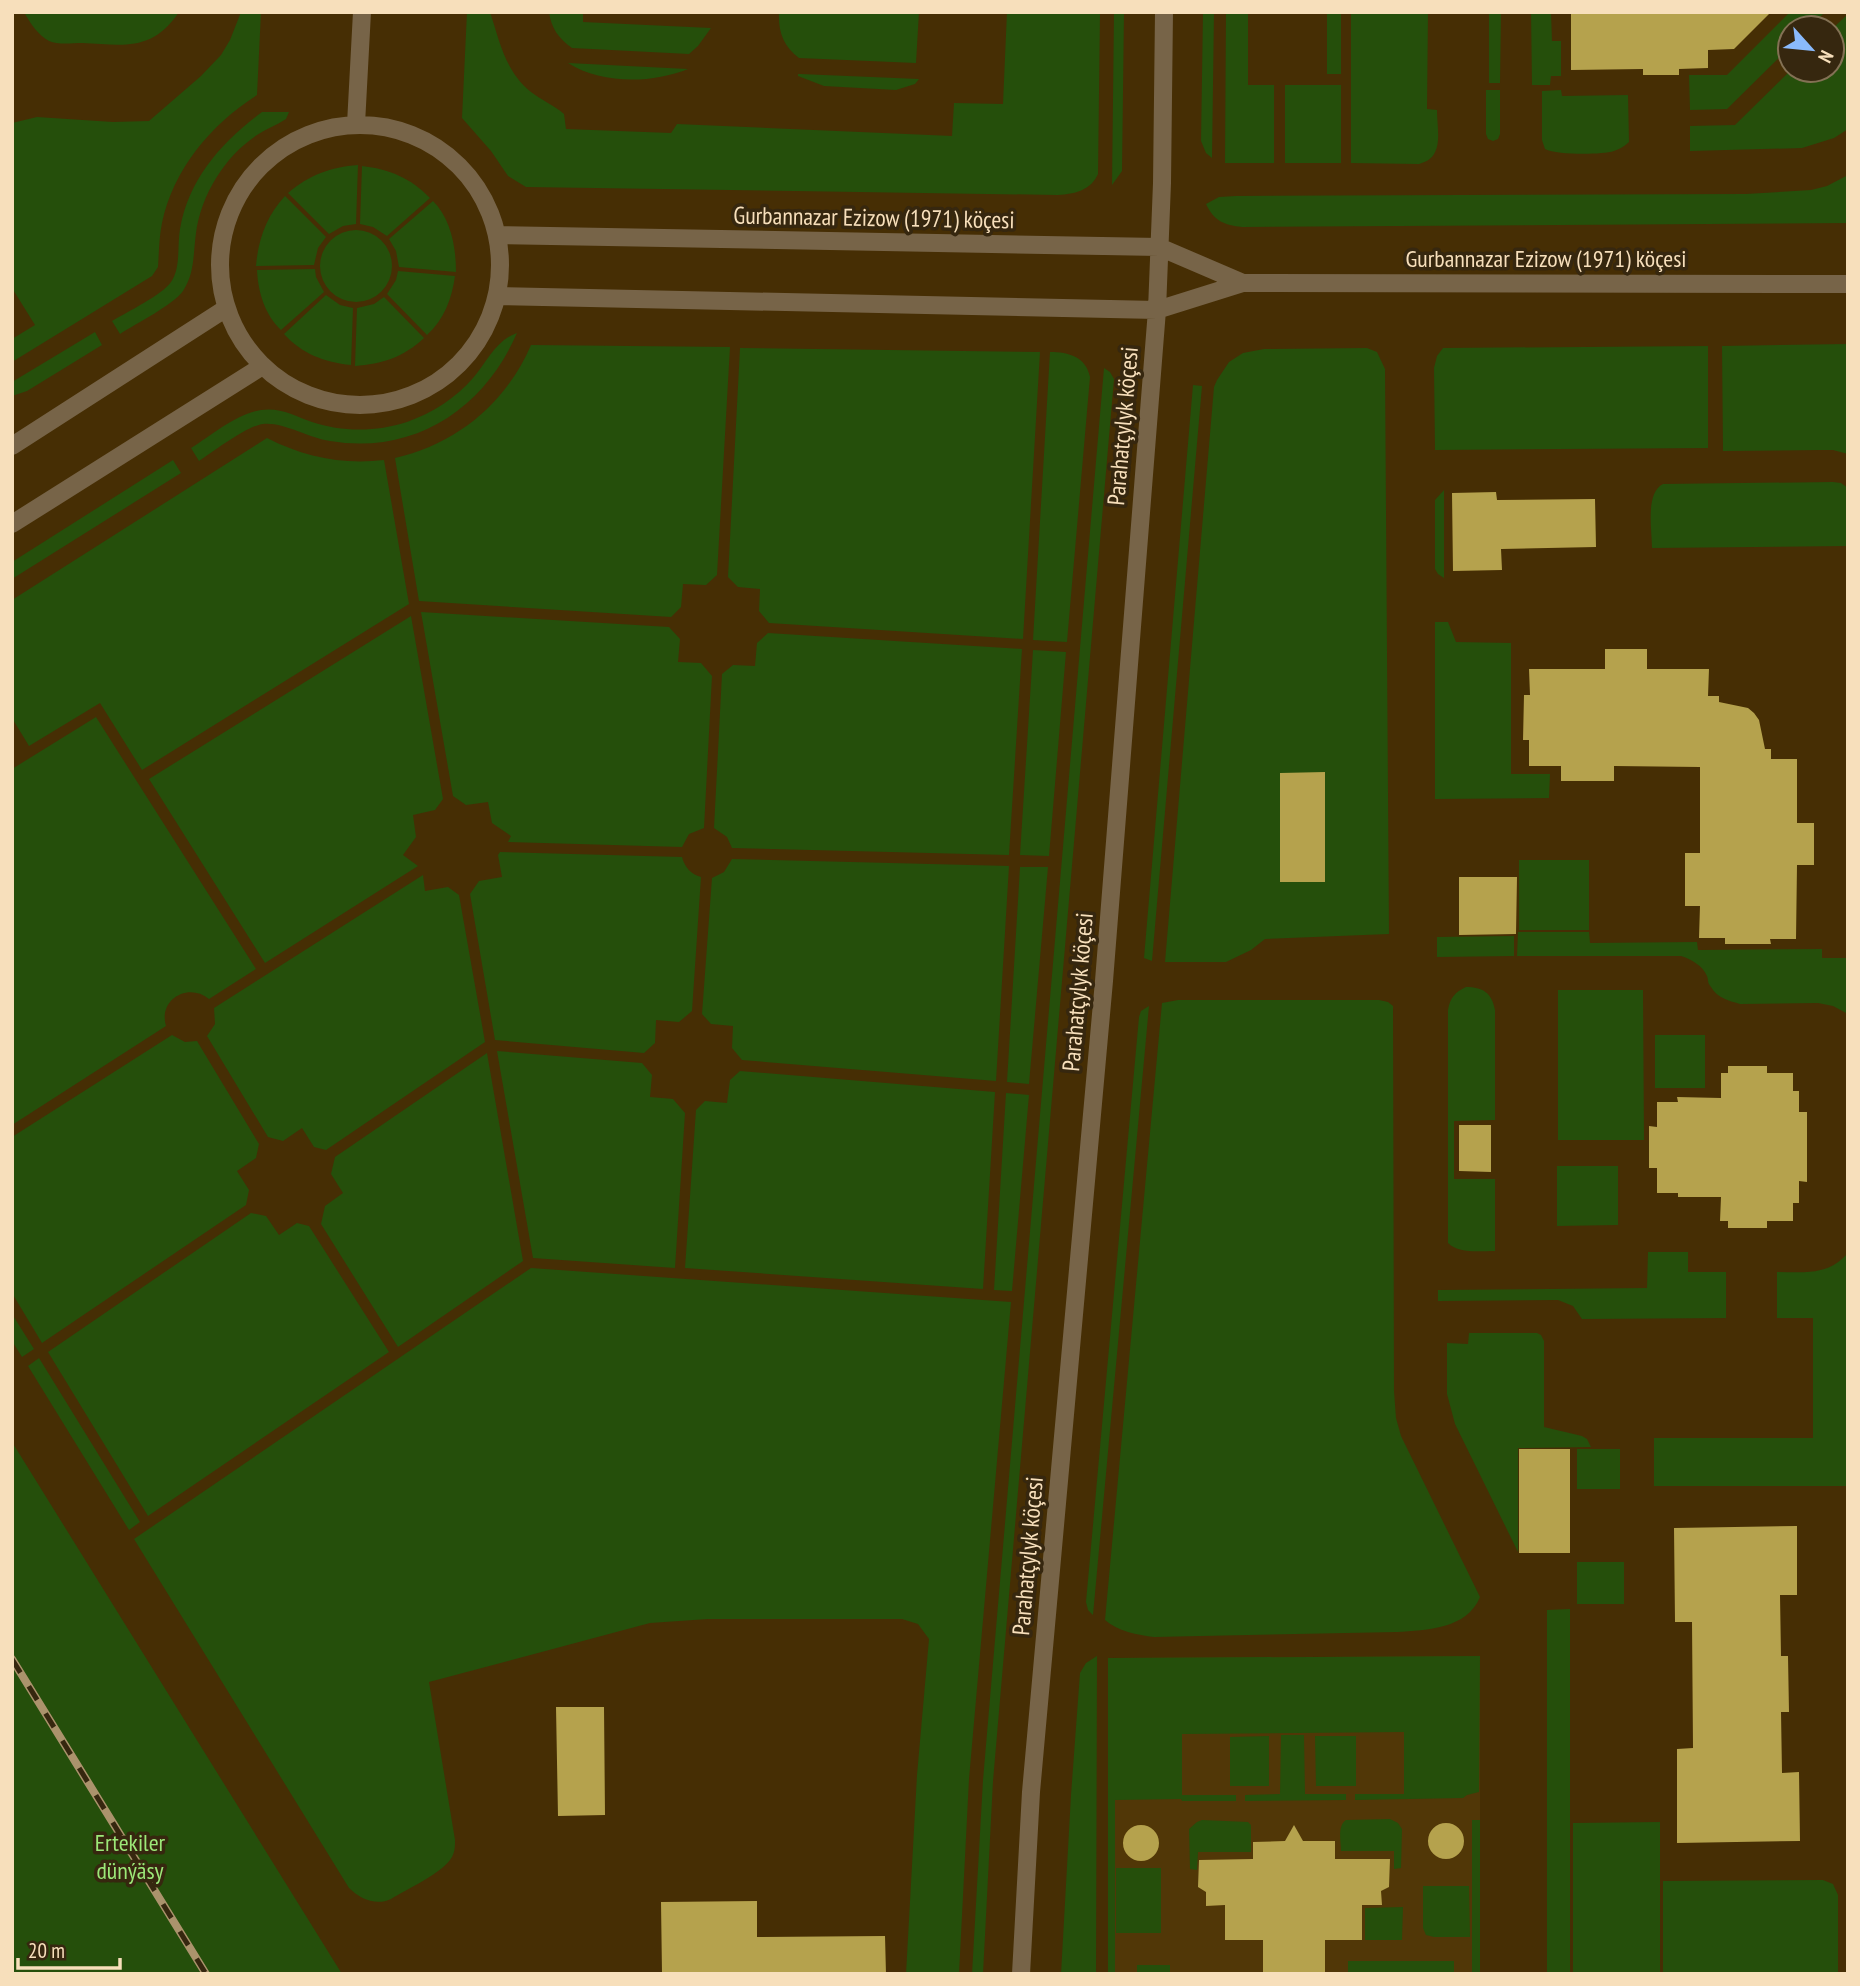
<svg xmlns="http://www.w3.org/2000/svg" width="1860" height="1986" font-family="'PT Sans Narrow',sans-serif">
  <rect width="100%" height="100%" fill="#462e04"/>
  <path fill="#513707" d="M1480,1656v318h-372v-316z"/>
  <path fill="#254f0b" d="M24,12h155c-27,40 -55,33 -97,31 -10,0 -24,2 -33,-2 -11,-6 -19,-18 -25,-29z
    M241,12h20l-4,83c-46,29 -84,75 -95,128 -3,15 -3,29 -4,44l-6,9 -140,86v-23l23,-14 -23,-37v-165l25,-6 76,5 36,-1 52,-45 20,-21 9,-15z
    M467,12h23c10,30 15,59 41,80 10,8 23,13 33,22l2,15 105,4 6,-9 275,12 2,-33 49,1 4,-92h93l-2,162c-7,16 -23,20 -40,21l-532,-8 -18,-11 -17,-25 -29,-33z
    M549,12h34v10l128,6 -13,18 -9,8 -117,-6c-13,-9 -21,-20 -23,-36z
    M779,12h140l-3,51 -117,-5c-16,-12 -21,-27 -20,-46z
    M1114,12h10l-2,159 -10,14z
    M1203,12h11l-2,146 -6,-5 -5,-12z
    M1226,12h22v73h26v78h-49z
    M1327,12h14v62h-14z
    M1351,12h77l-1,97 10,1c0,21 8,48 -18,54l-68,-1z
    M1489,12h12l-1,71h-11z
    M1531,12h20l1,29h9v35h-10l-1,9h-18z
    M1790,12h35l-16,16h-19v19l-63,62 -37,1 -1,-35h38z
    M1848,14v115l-14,9 -32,10 -112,3v-25l45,-1 56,-55h41v-41z
    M568,63l120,6c-37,15 -87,15 -120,-6z
    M798,74h2l119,5 -4,5 -19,6 -72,-4 -26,-10z
    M1285,85h56v78h-56z
    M1486,90h14v44l-2,5 -5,2 -5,-2 -2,-5z
    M1561,90l1,6 66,-1 1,47c-4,4 -9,7 -15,9 -13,4 -57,4 -69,-2l-3,-9v-49z
    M262,112h27l-3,7c-9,6 -20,10 -29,16 -32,21 -56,60 -61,98 -3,21 -1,40 -13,58 -10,14 -46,32 -63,43l-8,-13c15,-9 50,-26 59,-39 10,-14 6,-36 9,-53 9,-51 42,-87 82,-117z
    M358,165l-2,59 -13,2 -14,8 -41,-41c21,-18 43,-26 70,-28z
    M362,166c27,3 49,12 68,32l-43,38 -14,-9 -13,-3z
    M1848,175v48l-606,4c-18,-2 -28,-6 -36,-23l13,-7 17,-1 510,-2 65,-4 16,-4z
    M285,196l41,41 -8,11 -4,17 -58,1c2,-26 11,-51 29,-70z
    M433,201c18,18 23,46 23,71l-57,-5 -3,-16 -7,-12z
    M320 266a36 36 0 1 1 72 0a36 36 0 1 1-72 0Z
    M315,269l1,8 8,15 -43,38c-16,-15 -23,-38 -24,-60z
    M398,271l57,5c-3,22 -11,44 -28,59l-40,-41 9,-14z
    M326,295l14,10 13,3 -2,57c-27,-3 -49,-11 -67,-31z
    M384,297l40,41c-20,19 -42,26 -69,28l2,-58 17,-4z
    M95,332l7,13 -75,46 -15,5v-14z
    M517,333c-33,76 -103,122 -187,108 -22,-3 -46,-19 -67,-17 -16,2 -49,27 -64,37l-8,-13c21,-13 45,-34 70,-38 19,-3 34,6 51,12 30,10 64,10 95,0 25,-9 49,-24 66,-44 14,-16 23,-38 44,-45z
    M1848,344v110l-15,-4h-13l-97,1 -1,-105z
    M531,345l199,2 -13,228 -11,10 -23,-1 -2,23 -10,10 -252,-16 -24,-143c62,-14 111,-55 136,-113z
    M1708,346v102l-273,2 -1,-82 3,-12 6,-8z
    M740,348l300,4 -17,287 -254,-16 -10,-12 1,-22 -22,-2 -10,-10z
    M1367,348l10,4 8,17 4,565 -124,5 -14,11 -25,12h-61l49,-575 3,-7 12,-18 14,-9 21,-4z
    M1050,352c19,0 36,5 40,25l-23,265 -34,-2z
    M1104,368l6,4 4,7 -121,1402 -10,193h-11l11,-194z
    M1193,385l9,1 -50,575 -8,-3z
    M267,438c37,19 76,27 117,22l25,144 -267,166 -42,-67 -71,43 -17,-28v-118z
    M173,460l8,13 -169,106v-17z
    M1833,482l8,1 7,5v58l-196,2c0,-18 -7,-55 11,-64z
    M1444,490v88l-6,-4 -3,-5v-69z
    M421,612l248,15 11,12 -2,23 23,1 11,13 -8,152 -15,6 -7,13 -174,-5 3,-6 -19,-13 -4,-21 -22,3 -13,-9z
    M411,616l32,183 -8,11 -22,5 3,22 -13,18 15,11 -153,97 -116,-184z
    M1435,622h13l8,20 55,1v131h39l-1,24 -114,1z
    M768,633l254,16 -13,206 -277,-7 -5,-11 -13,-9 8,-154 11,-9 22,1 2,-23z
    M1033,650l33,2 -17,204 -29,-1z
    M96,717l160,252 -47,30c-21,-17 -51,1 -43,27l-154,99v-356z
    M500,852l182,5c3,11 9,17 19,20l-9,134 -13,11 -23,-2 -1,23 -11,10 -149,-13 -25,-146 9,-13 23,-4 -4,-22z
    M732,859l277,7 -13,215 -254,-21 -10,-12 1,-22 -22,-2 -9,-10 10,-136 12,-6z
    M1519,860h70v70h-70z
    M1020,867h28l-19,217 -22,-2z
    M423,875l2,16 23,-4 11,8 26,147 -159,108 -12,-3 -12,-19 -19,13 -15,-4 -61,-101 8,-12 -1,-16z
    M1518,932h71l1,11 107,-1 1,8 124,-1v9h26v56l-15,-8 -15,-3 -78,1c-10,-3 -23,-6 -29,-17 -4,-5 -2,-5 -4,-11 -4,-10 -16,-17 -26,-20h-164z
    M1514,936v20l-77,1v-20z
    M1466,987c17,0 26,6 29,23v110l-41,1v58h41v72c-16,0 -36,3 -47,-8v-233c2,-12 7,-18 18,-23z
    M1558,990h85l1,150h-86z
    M1178,1000h201l9,2 5,4 1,385 2,27 5,18 79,161c-13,32 -53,33 -83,35l-243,5c-16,-2 -37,-6 -49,-17l57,-617z
    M1149,1006l-56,609 -5,-5 -2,-8 53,-585 2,-6z
    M172,1035l13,7 12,-1 62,103 -3,14 -19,13 12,19 -3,15 -204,138 -30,-50v-156z
    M1655,1035h50v53h-50z
    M497,1051l145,12 10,12 -2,22 23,2 12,14 -10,155 -142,-10z
    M487,1053l36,208 -125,86 -77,-123 4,-18 18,-13 -12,-19 4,-17z
    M740,1071l255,21 -12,197 -298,-21 11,-158 9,-9 22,2 3,-23z
    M1006,1093l23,2 -17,196 -18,-1z
    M1557,1166h61v59l-61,1z
    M251,1213l15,3 13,19 18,-12 12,3 80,126 -241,164 -100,-164z
    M1648,1252h40v20h38v46l-144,1 -9,-13 -15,-6 -120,1v-11l209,-2z
    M1848,1253v233h-194v-48h159v-120h-36v-46c28,0 51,4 71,-19z
    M531,1268l480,34 -42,477 -10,195h-53l11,-199 12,-136 -11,-15 -16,-5h-194l-58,4 -221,59 26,158c0,7 0,11 -3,17 -9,16 -45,32 -61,42 -15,7 -31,0 -42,-11l-215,-349z
    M12,1314l22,35 -12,8 -10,-16z
    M1469,1333h68l4,2 3,6v86l38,9 5,3 4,8 -73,1v104l-63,-128 -8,-30v-51l21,1z
    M39,1358l101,164 -11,8 -101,-164z
    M12,1442l330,532h-330z
    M1577,1449h43v40h-43z
    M1577,1562h47v42h-47z
    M1570,1609v365h-23v-364z
    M1097,1656l-1,318h-35l10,-179 9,-122 6,-10z
    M1480,1656l-1,136 -12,3 -4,3 -108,2v-6h49v-62l-222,2v61h54v6h-54l-1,-2 -66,1v174h-7v-316z
    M1281,1735h23l1,59h41v6l-101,1v-6l35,-1z
    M1269,1736v50h-39v-49z
    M1315,1736h41v50h-40z
    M1390,1819l8,4 4,6 -1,39 -7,1v-18h-53c0,-10 -4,-25 5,-31z
    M1202,1820l46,2 3,3v27h-53l-1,18 -7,-1 -1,-40 8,-7z
    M1472,1820h8v154h-8z
    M1660,1822v150h-87v-149z
    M1116,1868h45v65h-45z
    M1823,1880l10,4 5,11v79h-175v-93z
    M1423,1886h46l1,51h-36l-8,-2 -3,-7z
    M1403,1907l-1,33h-37v-32z
    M1348,1961h106v13h-106z
    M1137,1965h33v9h-33z"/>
  <path fill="#b5a24d" d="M1571,12h200l-37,37 -26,1v18l-29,1v6h-36v-6l-72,1z
    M1496,492l1,8 98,-1 1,48 -95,2 1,21 -49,1 -1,-78z
    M1605,649h42v20h62l-1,27h11v6l29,6 6,5 5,7 6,29h6v10h26v64h17v42h-17l-1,74h-26l1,5h-46v-6h-26l1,-32h-15v-53h15v-86l-86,-1v15h-53v-15h-32v-26h-6l1,-45h6l-1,-26h76z
    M1325,772v110h-45v-109z
    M1459,877h58l-1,57 -57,1z
    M1728,1066h39v7h26v18h6v21h8v70l-8,-1v22h-6v18h-26v7h-39v-7h-8l1,-24h-43v-4h-21v-25h-8v-42l8,1v-25h21l-1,-5 44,1v-25h7z
    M1459,1125h32v47l-32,-1z
    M1519,1449h51v104h-51z
    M1797,1526v69h-17l1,61h7l1,56h-8l1,61 17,-1 1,69 -123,2v-94l16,-1 -1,-126h-17l-1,-94z
    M556,1707h48l1,108 -47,1z
    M1428 1841a18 18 0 1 1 36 0a18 18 0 1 1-36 0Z
    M1294,1825l9,16h32v18h55l-1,28 -8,4 1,14h-20v35h-37v34h-62v-34h-38v-35l-19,1v-14l-8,-5 1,-27 54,-1v-17l32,-1z
    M1123 1843a18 18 0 1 1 36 0a18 18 0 1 1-36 0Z
    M757,1901v36l128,-1 1,38h-224l-1,-72z"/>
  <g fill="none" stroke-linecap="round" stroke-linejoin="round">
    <path stroke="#776448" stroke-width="18" d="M356,124l6,-112
      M220 265a140 140 0 1 1 280 0a140 140 0 1 1-280 0Z
      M498,235l661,12 84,36
      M497,296l660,14 86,-27 605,1
      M12,446l213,-137
      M12,524l249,-157
      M1021,1974l10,-182 73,-811 53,-671 5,-127 2,-171"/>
    <g stroke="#ab936c" stroke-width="8">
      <path id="rail" d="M12,1659l194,315"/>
    </g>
    <use href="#rail" stroke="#36270f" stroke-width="5" stroke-dasharray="16" stroke-linecap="butt"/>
  </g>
  <g text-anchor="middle" stroke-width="7" stroke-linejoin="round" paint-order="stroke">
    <g font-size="24" fill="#f7dfbb" stroke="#36270f">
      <text transform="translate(874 218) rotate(1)" y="8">Gurbannazar Ezizow (1971) köçesi</text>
      <text x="1546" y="267">Gurbannazar Ezizow (1971) köçesi</text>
      <text transform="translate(1123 426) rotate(-85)" y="8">Parahatçylyk köçesi</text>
      <text transform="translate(1078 992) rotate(-85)" y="8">Parahatçylyk köçesi</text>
      <text transform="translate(1028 1556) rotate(-85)" y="8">Parahatçylyk köçesi</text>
    </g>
    <g font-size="24" fill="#9ce878" stroke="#36270f">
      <text x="130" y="1851">Ertekiler<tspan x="130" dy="28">dünýäsy</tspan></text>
    </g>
  </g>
  <rect width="1860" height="1986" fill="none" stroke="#f7dfbb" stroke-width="28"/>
  <g transform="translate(1811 49) rotate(117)"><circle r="33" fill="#36270f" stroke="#837154" stroke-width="2"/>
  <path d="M0-5L12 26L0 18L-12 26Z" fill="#8abafc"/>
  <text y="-10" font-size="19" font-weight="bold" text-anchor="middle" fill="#f7dfbb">N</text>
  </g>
  <path d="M18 1958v10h102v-10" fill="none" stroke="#f7dfbb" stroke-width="3.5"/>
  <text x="28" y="1958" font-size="21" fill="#f7dfbb" stroke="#36270f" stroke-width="5" paint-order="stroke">20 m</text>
</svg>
